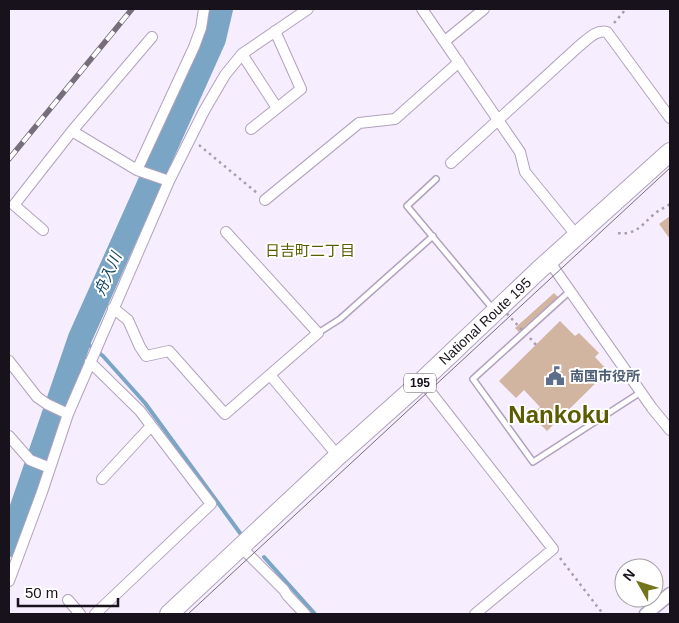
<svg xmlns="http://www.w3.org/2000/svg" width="679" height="623" font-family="Arial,'Noto Sans JP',sans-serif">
  <rect width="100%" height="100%" fill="#f6edfe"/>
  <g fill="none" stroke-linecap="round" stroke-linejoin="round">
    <path stroke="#7aa5c4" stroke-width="4" d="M80,338l23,18 42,47 95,130
      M264,557l51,57"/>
    <path stroke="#7aa5c4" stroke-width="24" d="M9,545l71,-207 134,-299 7,-30"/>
  </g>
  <path fill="#d2b5a1" d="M670,216v23l-11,-15z
    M554,293l4,4 -39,35 -4,-4z
    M560,321l15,15 4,-3 20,20 -4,4 13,14 -61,60 -16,-16 9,-8 -16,-17 -8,8 -17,-17z"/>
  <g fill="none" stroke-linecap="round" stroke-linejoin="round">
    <g stroke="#b1a2be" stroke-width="8">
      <path id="service" d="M436,179l-29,27 86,103
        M570,291l-97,88 60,83 108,-70
        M318,333l22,-14 93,-83"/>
    </g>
    <g stroke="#b1a2be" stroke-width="12">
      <path id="minor" d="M422,9l98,143 5,20 52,64
        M445,41l39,-32
        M242,54l35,54
        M251,129l50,-40 -26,-58
        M72,131l65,39
        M451,163l127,-116c9,-7 18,-18 29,-15l63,86
        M169,181l-32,-11 57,-123 7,-19 3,-19
        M265,200l94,-77 36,-4 64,-57
        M43,230l-29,-25 58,-74 80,-94
        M549,261l103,147 18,22
        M113,308l15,12 12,27 6,9 23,-5 56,63 93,-81 -92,-101
        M9,361l28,36 10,7 21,10
        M90,362l50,49 71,93 -116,110
        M270,375l68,81
        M422,381l131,168 -78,65
        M9,436l21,24 20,8
        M102,479l49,-53
        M242,548l42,42 3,5 18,19
        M9,581l33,-89 26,-78 101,-233 35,-70 21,-36 17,-21 66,-45
        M68,600l12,14"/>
    </g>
    <g stroke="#b1a2be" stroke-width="15">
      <path id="tertiary" d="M646,614l24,-20"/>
    </g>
    <g stroke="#b1a2be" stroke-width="20">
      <path id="trunk" d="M169,614l169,-158 84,-75 118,-112 130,-117"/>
    </g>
    <path stroke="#a69ead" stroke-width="2.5" stroke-dasharray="2.5 4" stroke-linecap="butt" d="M614,23l12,-14
      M199,145l58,48
      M618,233c17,2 23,-7 35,-18 4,-4 11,-7 17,-11
      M530,338l6,7
      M560,558l43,56"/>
    <use href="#service" stroke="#fff" stroke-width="5"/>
    <use href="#minor" stroke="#fff" stroke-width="10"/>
    <use href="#tertiary" stroke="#fff" stroke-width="12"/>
    <use href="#trunk" stroke="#fff" stroke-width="18"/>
    <path stroke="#766f7b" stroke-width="1" d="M188,614l482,-446"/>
    <g stroke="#766f7b" stroke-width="5.5">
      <path id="rail" d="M9,159l123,-150"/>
    </g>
    <use href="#rail" stroke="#fff" stroke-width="4" stroke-dasharray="11" stroke-linecap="butt"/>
    <path stroke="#a69ead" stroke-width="2.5" stroke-dasharray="2.5 4" stroke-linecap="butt" d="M498,304l26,28"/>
  </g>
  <defs>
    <g id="civic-bare" transform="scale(1.5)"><path d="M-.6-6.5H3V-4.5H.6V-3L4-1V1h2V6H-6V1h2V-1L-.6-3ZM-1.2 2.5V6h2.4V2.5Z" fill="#5c6f8a" stroke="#fff" stroke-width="2.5" paint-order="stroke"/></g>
  </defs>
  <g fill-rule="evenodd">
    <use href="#civic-bare" x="555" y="376"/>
  </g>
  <g text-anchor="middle" stroke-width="4" stroke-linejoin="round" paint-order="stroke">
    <rect fill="#fff" stroke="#5d5960" stroke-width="1" x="404" y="373.5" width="32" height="19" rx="4"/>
    <g font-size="12" font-weight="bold" fill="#18121c">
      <text x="420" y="387">195</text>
    </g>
    <g font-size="14" fill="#18121c" stroke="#fff">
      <text transform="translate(485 321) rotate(-43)" y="5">National Route 195</text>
    </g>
    <g font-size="14" font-weight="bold" fill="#4e5e75" stroke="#fff" text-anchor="start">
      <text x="570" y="381">南国市役所</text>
    </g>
    <g font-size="15" fill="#5b5c01" stroke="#fff">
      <text x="310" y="256">日吉町二丁目</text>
    </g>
    <g font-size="15" font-style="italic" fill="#0f4564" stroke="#fff">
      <text transform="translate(108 274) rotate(-66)" y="5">舟入川</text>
    </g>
    <g font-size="24" font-weight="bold" fill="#5b5c01" stroke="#fff">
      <text x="559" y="423">Nankoku</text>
    </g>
  </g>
  <rect width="679" height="623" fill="none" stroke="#18121c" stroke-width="20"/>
  <g transform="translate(639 583) rotate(309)"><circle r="24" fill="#ffffff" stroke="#a3a0a4"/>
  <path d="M0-4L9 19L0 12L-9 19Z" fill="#73751c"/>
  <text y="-8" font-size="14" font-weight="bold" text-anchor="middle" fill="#18121c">N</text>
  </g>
  <path d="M18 598v8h100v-8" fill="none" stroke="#18121c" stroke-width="2.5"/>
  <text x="25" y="598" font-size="15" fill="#18121c" stroke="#ffffff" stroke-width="4" paint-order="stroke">50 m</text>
</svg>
